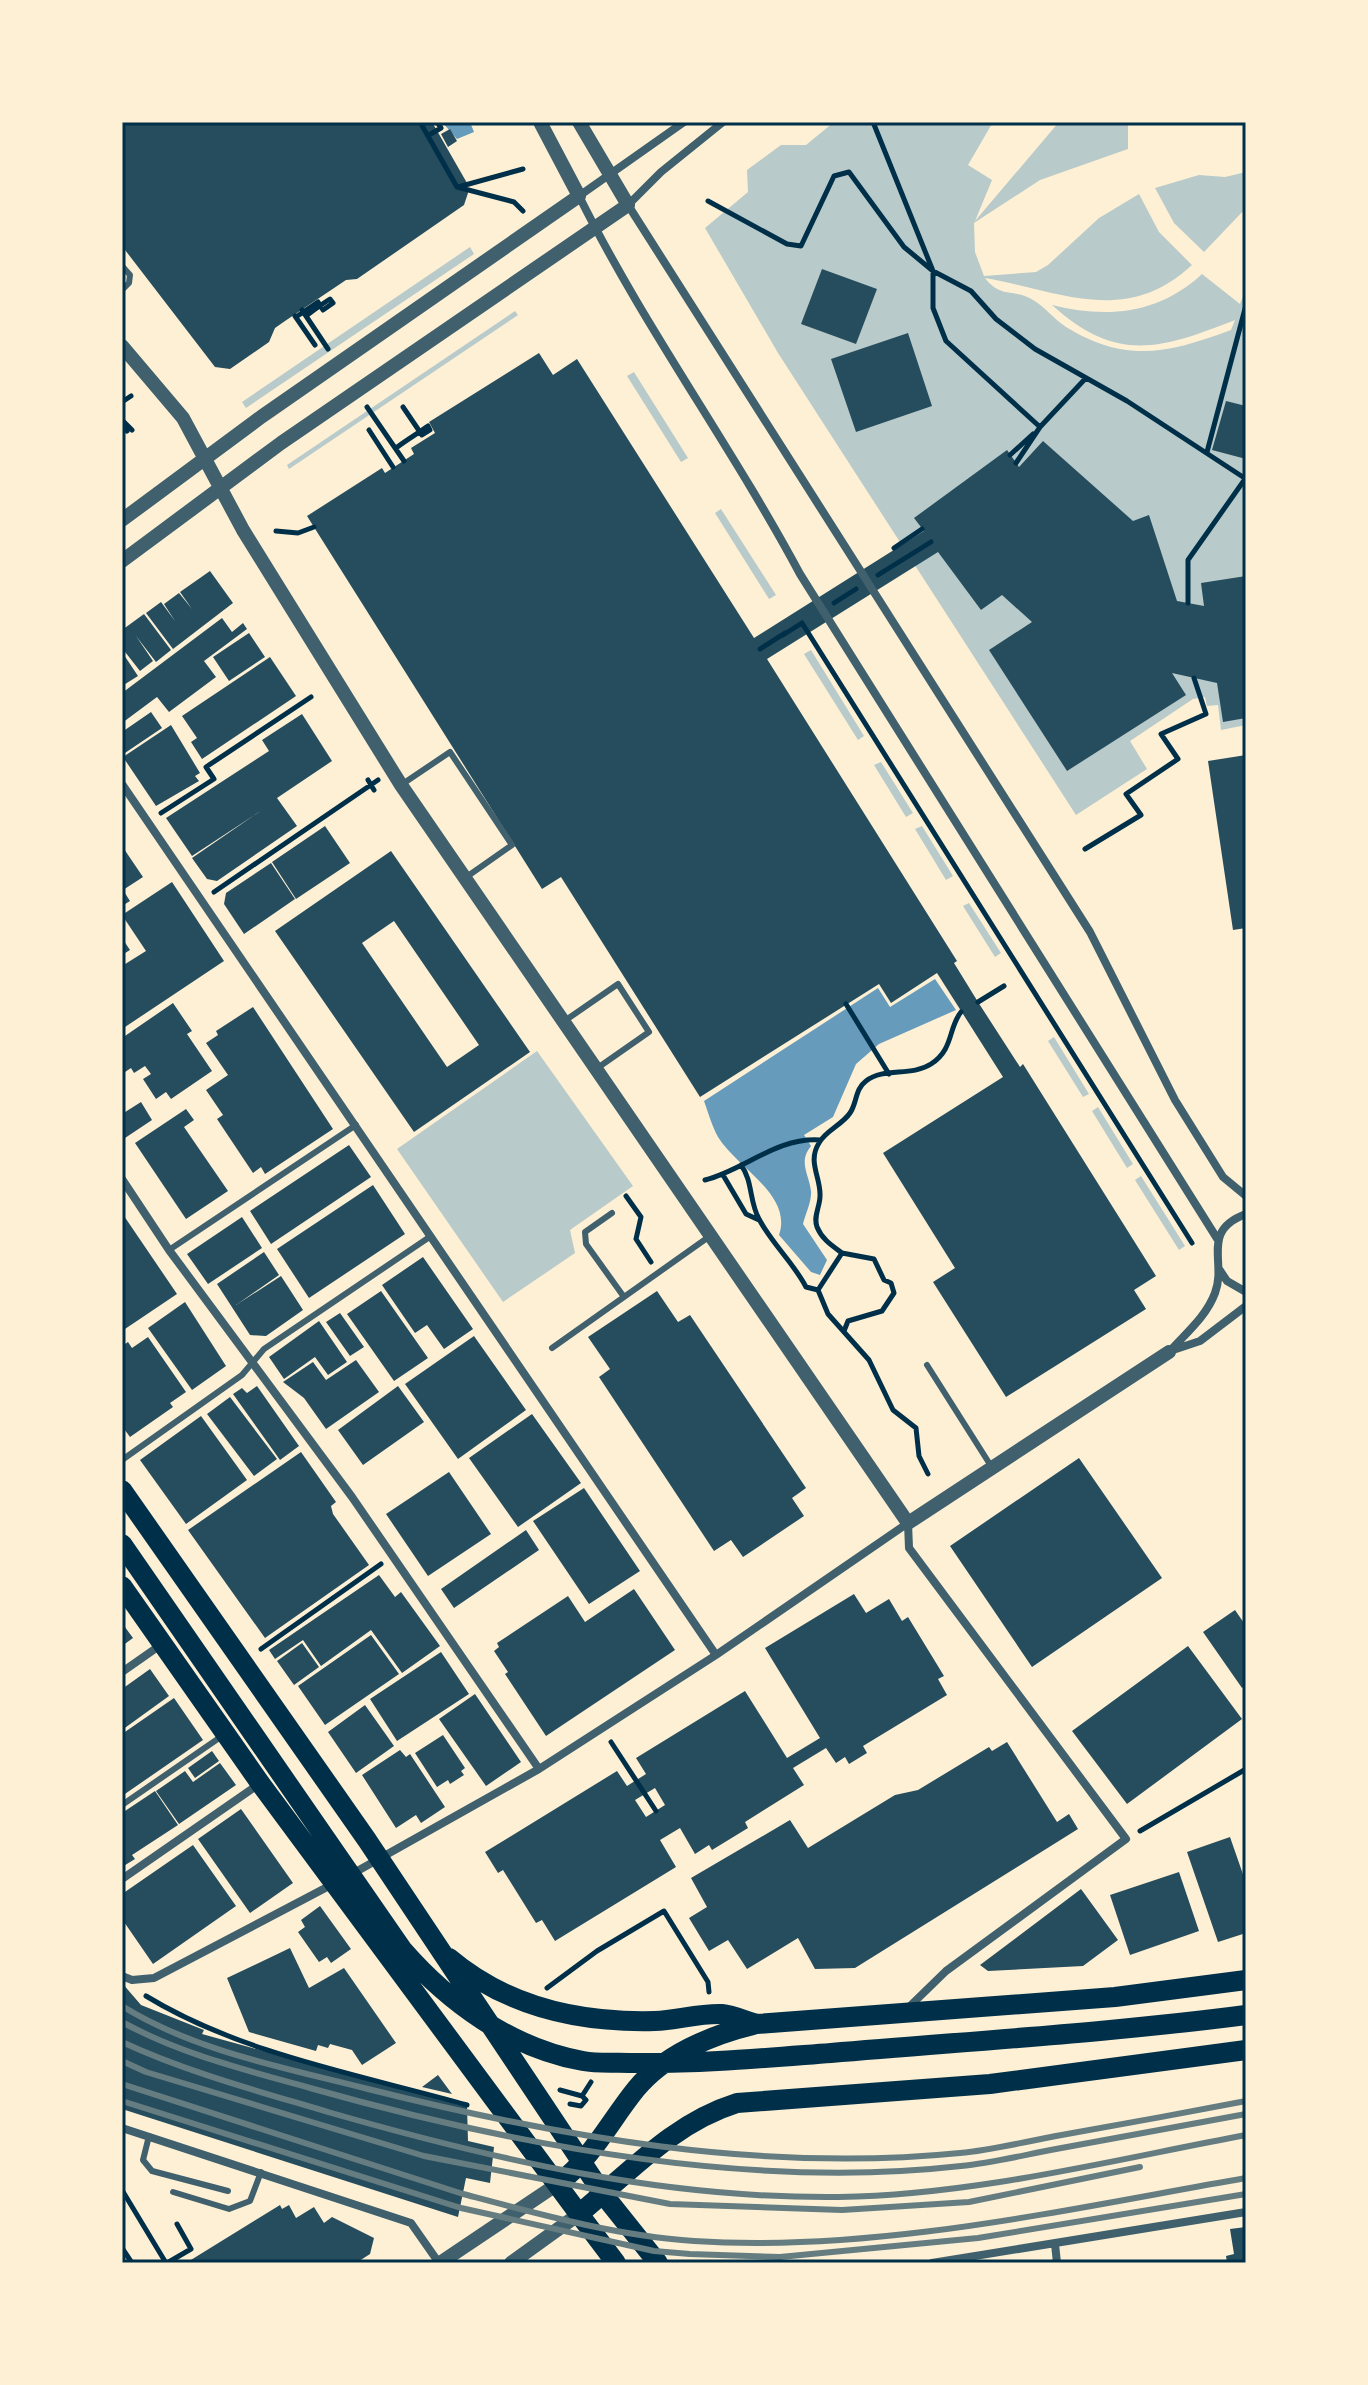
<svg xmlns="http://www.w3.org/2000/svg" width="1368" height="2385" font-family="Raleway,sans-serif">
  <rect width="100%" height="100%" fill="#fdf0d5"/>
  <path fill="#b9caca" d="M834,122h159l-25,43 24,15 -17,41 84,-99h69v27l-88,31 -66,43 1,29 9,24 52,-4 12,-7 51,-47 40,-24 20,38 33,33c-67,62 -132,26 -207,13 16,21 29,10 48,22 12,7 21,19 33,27 61,37 102,26 165,3l4,-10c-74,29 -118,44 -183,-15 55,14 107,9 150,-31l38,30 6,-16v437l-25,5 -3,-25 -11,1 -2,-9 -12,2 -63,42 17,28 -71,46 -298,-462 -73,-125 43,-36 -1,-22 34,-25h25z
    M1246,172v36l-42,44 -30,-29 -19,-35 44,-13 26,2z
    M470,247l4,7 -228,154 -4,-6z
    M515,311l3,4 -229,154 -2,-4z
    M634,372l54,86 -7,4 -54,-86z
    M721,509l55,86 -7,4 -54,-86z
    M811,650l53,86 -6,4 -54,-86z
    M881,762l32,51 -7,4 -32,-52z
    M922,826l31,50 -7,4 -31,-51z
    M969,903l32,50 -6,4 -32,-51z
    M1054,1037l35,57 -6,3 -35,-56z
    M537,1051l96,135 -63,44 5,23 -72,49 -106,-153z
    M1098,1107l35,57 -6,4 -35,-57z
    M1141,1176l44,70 -6,4 -44,-70z"/>
  <path fill="#669bbc" d="M442,122h28l4,10 -17,7z
    M935,979l21,31 -77,34 -23,20 -23,53 -29,18 7,11c-13,16 -2,28 0,45 1,10 -6,24 -8,33l24,36 -7,15 -9,-3 -32,-37c14,-40 -43,-68 -61,-98 -6,-11 -10,-25 -14,-36l174,-113 12,19z"/>
  <path fill="#264d5e" fill-rule="evenodd" d="M122,122h310l35,61 1,10 -4,12 -107,74 -11,1 -61,41 -10,7 -6,14 -39,27 -15,-2 -93,-121z
    M450,129l7,12 -9,6 -7,-13z
    M822,269l55,20 -21,55 -55,-20z
    M908,333l24,73 -76,26 -25,-73z
    M539,353l14,22 24,-16 177,279 170,-107 -10,-13 93,-68 12,17 24,-26 90,80 16,-6 28,86 27,5 -3,-23 45,-7v142l-23,4 -6,-39 -45,-10 14,22 -119,76 -78,-121 43,-28 -30,-27 -21,15 -43,-58 -171,107 190,302 -3,2 24,39 42,65 3,-3 133,212 -22,14 12,19 -140,88 -73,-115 22,-14 -72,-115 120,-76 -66,-104 -46,30 -12,-19 -179,113 -139,-220 -19,12 -235,-373 75,-48 3,5 29,-19 -3,-6 24,-15 -6,-11z
    M1226,401l20,5v53l-34,-9z
    M210,571l23,32 -60,46 -27,-36 15,-11 14,19 -11,-17 15,-11 13,16 -12,-17z
    M144,614l27,36 -15,12 -20,-26 17,25 -13,10 -18,-23v-18z
    M222,618l10,14 11,-9 4,6 -43,32 12,16 -47,35 -12,-15 -35,26v-30z
    M249,633l16,24 -36,24 -16,-24z
    M122,652l16,24 -16,10z
    M270,657l26,39 -94,63 -11,-17 6,-4 -15,-22z
    M151,712l11,16 -40,27v-23z
    M302,714l30,47 -55,37 20,28 -80,55 -10,-2 -15,-21 70,-48 -70,46 -26,-38 103,-67 -7,-11z
    M171,725l29,48 -5,3 4,5 -43,25 -33,-49z
    M1246,755v173l-13,2 -25,-169z
    M325,826l25,37 -54,36 -24,-37z
    M122,846l21,31 -20,13 7,11 -8,5z
    M391,851l139,201 -116,80 -139,-201zM394,921l85,124 -32,22 -85,-124z
    M271,863l24,36 -51,35 -20,-30 2,-11z
    M172,882l52,79 -102,68v-63l24,-15 -24,-36z
    M122,938l8,12 -8,5z
    M173,1003l19,28 -5,3 25,37 -41,28 -5,-7 -10,7 -13,-20 8,-5 -6,-8 -11,7 -3,-5 -9,6v-36z
    M253,1007l80,122 -68,45 -4,-7 -8,6 -36,-54 6,-4 -17,-25 22,-15 -22,-32 12,-8 -2,-4z
    M141,1102l11,18 -30,20v-26z
    M186,1109l8,11 -10,7 44,64 -42,28 -51,-76z
    M349,1145l22,32 -100,67 -21,-33z
    M373,1185l32,49 -96,64 -32,-49z
    M122,1213l55,81 -55,37z
    M242,1217l20,31 -54,36 -21,-30z
    M264,1252l15,23 -43,30 45,-29 22,34 -37,26 -16,-1 -33,-51z
    M423,1257l50,72 -29,20 -17,-24 -12,8 -33,-48z
    M381,1291l47,67 -34,23 -47,-67z
    M657,1291l21,31 12,-7 116,173 -14,10 12,18 -61,41 -12,-17 -17,11 -115,-174 11,-8 -22,-32z
    M185,1302l41,64 -34,24 -44,-62z
    M340,1313l24,34 -14,9 -24,-34z
    M319,1321l28,41 -19,13 -13,-18 -31,22 -15,-22z
    M474,1336l52,74 -68,49 -53,-75z
    M148,1337l38,55 -16,11 3,4 -43,30 -8,-11v-80l6,-4 4,6z
    M356,1360l23,32 -53,37 -22,-31 -21,-16 30,-20 13,18z
    M257,1386l42,60 -19,14 -47,-66 9,-6 5,5z
    M398,1386l26,36 -61,43 -25,-35z
    M230,1397l47,62 -23,17 -47,-62z
    M532,1414l49,69 -63,44 -49,-69z
    M201,1416l46,64 -61,44 -46,-64z
    M301,1452l35,50 -5,4 2,8 36,51 -104,73 -77,-108z
    M1079,1458l83,120 -130,89 -82,-121z
    M449,1472l42,62 -63,42 -42,-62z
    M584,1488l56,83 -51,33 -56,-83z
    M526,1530l13,20 -85,58 -13,-19z
    M379,1575l16,22 6,-5 39,54 -38,27 -31,-43 -50,36 -18,-26 -28,19 -6,-9z
    M634,1589l41,61 -129,86 -41,-62 3,-2 -14,-21 5,-4 -2,-4 71,-47 17,26z
    M854,1594l12,19 23,-14 13,22 6,-4 36,59 -6,3 9,16 -84,51 4,7 -18,11 -4,-7 -9,6 -10,-15 -33,20 11,17 -59,37 3,6 -36,22 -3,-5 -14,9 -15,-26 -20,12 16,27 -121,74 -13,-21 -6,3 -33,-53 -5,3 -13,-21 132,-81 10,15 19,-12 -10,-16 109,-67 42,67 33,-20 -55,-90zM655,1788l10,17 -19,12 -11,-17z
    M1235,1610l11,16v59l-4,3 -39,-56z
    M122,1623l11,15 -11,8z
    M371,1635l28,39 -74,51 -27,-39z
    M302,1643l17,24 -25,18 -17,-24z
    M1188,1646l54,73 -115,85 -55,-73z
    M441,1652l28,42 -72,47 -27,-42z
    M150,1669l19,27 -47,34v-41z
    M475,1694l46,68 -35,24 -47,-67z
    M174,1698l29,42 -81,56v-62z
    M365,1705l29,41 -38,27 -28,-41z
    M443,1735l22,33 -4,3 3,4 -14,9 -2,-4 -11,7 -22,-34z
    M1007,1742l50,80 12,-8 9,15 -223,139 -40,1 -17,-31 -51,31 -19,-29 -19,11 -20,-33 18,-11 -16,-29 99,-58 18,28 87,-53 23,-5 71,-43 3,4z
    M400,1750l6,7 4,-3 35,53 -24,16 -5,-8 -20,13 -34,-53z
    M212,1751l7,10 -24,17 -7,-10z
    M220,1763l16,22 -57,39 -23,-33 29,-20 8,11z
    M155,1791l23,34 -46,30 3,4 -13,8v-54z
    M241,1809l52,74 -43,30 -52,-74z
    M1230,1837l16,46v50l-28,9 -31,-90z
    M193,1845l43,61 -83,58 -31,-45v-25z
    M1179,1872l20,59 -69,24 -20,-60z
    M1081,1889l37,51 -35,26 -95,5 -8,-6z
    M320,1906l31,43 -20,14 -4,-6 -8,5 -21,-30 7,-5 -4,-7z
    M290,1948l19,40 35,-20 52,75 -34,22 -10,-15 -22,-6 -2,4 -10,-3 -2,6 -67,-19 -22,-54z
    M122,1983l19,22 63,25 -2,4 265,73 1,34 26,6 -4,36 -24,-5 -8,39 -336,-108z
    M438,2075l14,19 -30,-7z
    M280,2205l2,4 7,-4 7,13 18,-11 10,16 8,-6 42,21 -4,16 -14,9h-170z
    M1246,2227v36h-19l-1,-7 8,-2 -4,-25z"/>
  <g fill="none" stroke-linecap="round" stroke-linejoin="round">
    <path stroke="#003049" stroke-width="5" d="M420,122l37,65 57,15 9,9
      M873,122l60,149v37l13,33 94,86 45,-48
      M429,135l12,-7 -4,-6
      M458,187l65,-18
      M708,201l79,43 14,2 33,-70 15,-4 55,75 29,24 38,20 25,28 39,30 92,52 119,78
      M302,310l26,39
      M295,316l20,29
      M296,317l22,-15 5,8 10,-7 -3,-4c-8,5 -16,11 -24,17
      M122,402l9,-6
      M367,407l37,54
      M122,420l10,10
      M122,424l5,7
      M369,430l24,37
      M396,448c10,-8 21,-14 32,-22l2,4 -8,5 -19,-28
      M1207,452l39,-147
      M1010,455l23,-21
      M1016,463l24,-36
      M276,531l22,2 16,-6
      M894,548l28,-19
      M878,575l53,-33
      M834,603l22,-14
      M1188,603v-43l57,-81
      M783,635l19,-12 390,620
      M760,649l25,-16
      M368,780l6,10
      M161,813l53,-34 -8,-12 105,-70
      M1085,849l56,-34 -15,-21 52,-35 -17,-25 45,-20 -12,-36
      M214,892l164,-112
      M978,1002l26,-16
      M846,1004l43,70
      M741,1165c12,16 8,36 18,54 13,25 34,43 47,68l12,3
      M723,1175l23,39 13,6
      M705,1180c39,-10 72,-43 115,-40
      M626,1196l15,21 -5,22 15,23
      M842,1253l32,6 10,21 7,3 3,10 -12,18 -34,10 -4,10
      M818,1290l24,-37c-11,-8 -20,-14 -25,-26 -4,-11 3,-20 3,-31 1,-19 -13,-34 -1,-53 6,-12 23,-18 31,-30 7,-10 5,-24 16,-32 18,-14 45,-4 65,-17 23,-15 17,-36 30,-52
      M818,1290l10,24 41,46 24,50 23,18 3,28 9,18
      M261,1649l120,-85
      M611,1742l45,69
      M1140,1831l106,-62
      M547,1988l50,-37 67,-40 44,71 1,10
      M146,1996c95,58 215,79 321,109
      M560,2090l22,6
      M570,2104l11,2 5,-6 -4,-4 9,-14
      M122,2190l44,73
      M122,2248l10,15
      M167,2263l24,-14 -14,-25"/>
    <path stroke="#3f606c" stroke-width="6" d="M122,266l8,9 -1,8 -7,7
      M401,785l49,-33 62,93 -47,33
      M563,1022l55,-38 31,48 -53,37
      M612,1213l-27,19 1,12 38,53
      M169,1250l187,-125
      M552,1348l158,-112
      M927,1365l64,101
      M122,1460l120,-85 22,-26 167,-113
      M122,1805l100,-69
      M149,2136l-6,24 9,11 76,20
      M173,2192l56,17 21,-8 11,-29"/>
    <path stroke="#3f606c" stroke-width="8" d="M684,122l-105,74c65,131 152,249 221,378l418,666
      M723,122l-62,50 -33,33 462,727 85,168 48,77 23,19
      M122,784l594,871
      M122,1179l47,71 183,247 187,272
      M1219,1269l8,12 19,11
      M1170,1351l30,-10 46,-35
      M1169,1352c17,-19 37,-35 46,-59 12,-31 -15,-62 31,-79
      M122,1672l40,-28
      M352,1874l187,-105 177,-114 192,-132
      M122,1879l137,-95
      M122,1976l10,4 22,-2 179,-94
      M907,2009l39,-38 180,-132 -217,-291 -1,-25
      M122,2128l289,95 28,40
      M1055,2244l2,19
      M932,2263l314,-51"/>
    <path stroke="#3f606c" stroke-width="14" d="M122,346l61,72 60,112 158,255 507,738 261,-171
      M122,520l139,-103 318,-221 -39,-74
      M122,561l159,-118 347,-238 -49,-83
      M440,2263l119,-80
      M511,2263l68,-49"/>
    <path stroke="#003049" stroke-width="20" d="M603,2194l55,69
      M579,2214l37,49"/>
    <path stroke="#003049" stroke-width="20" d="M122,1490l245,350 236,354
      M122,1544l280,405c47,54 109,99 181,112 16,3 33,1 49,2 66,1 132,-5 199,-10 139,-12 277,-20 415,-38
      M122,1586l138,197 319,431c51,-42 94,-91 158,-111l253,-19 256,-34
      M449,1958c58,49 131,65 206,63 22,-1 45,-8 67,-7 11,1 24,7 35,10l358,-27 131,-17
      M559,2183c34,-26 51,-62 77,-94 28,-34 75,-54 117,-64"/>
    <path stroke="#657d81" stroke-width="6" d="M122,2006c72,45 164,62 246,83 191,48 394,84 592,64 32,-3 64,-11 96,-17 63,-11 127,-23 190,-35
      M122,2022c58,32 124,48 188,66 202,57 440,102 651,78 31,-3 63,-11 95,-17 63,-12 127,-23 190,-35
      M122,2042c67,31 136,49 206,70 167,48 336,87 511,85 137,-2 273,-37 407,-62
      M122,2061l24,11 278,84 246,48 172,6 127,-8 171,-35
      M122,2084l341,110c75,20 154,42 231,47 182,12 373,-32 552,-63
      M122,2101l339,107 193,43 36,3 90,3 198,-19 268,-44"/>
  </g>
  <rect width="1368" height="2385" fill="none" stroke="#fdf0d5" stroke-width="248"/>
  <rect x="124" y="124" width="1120" height="2137" fill="none" stroke="#003049" stroke-width="3"/>
</svg>
